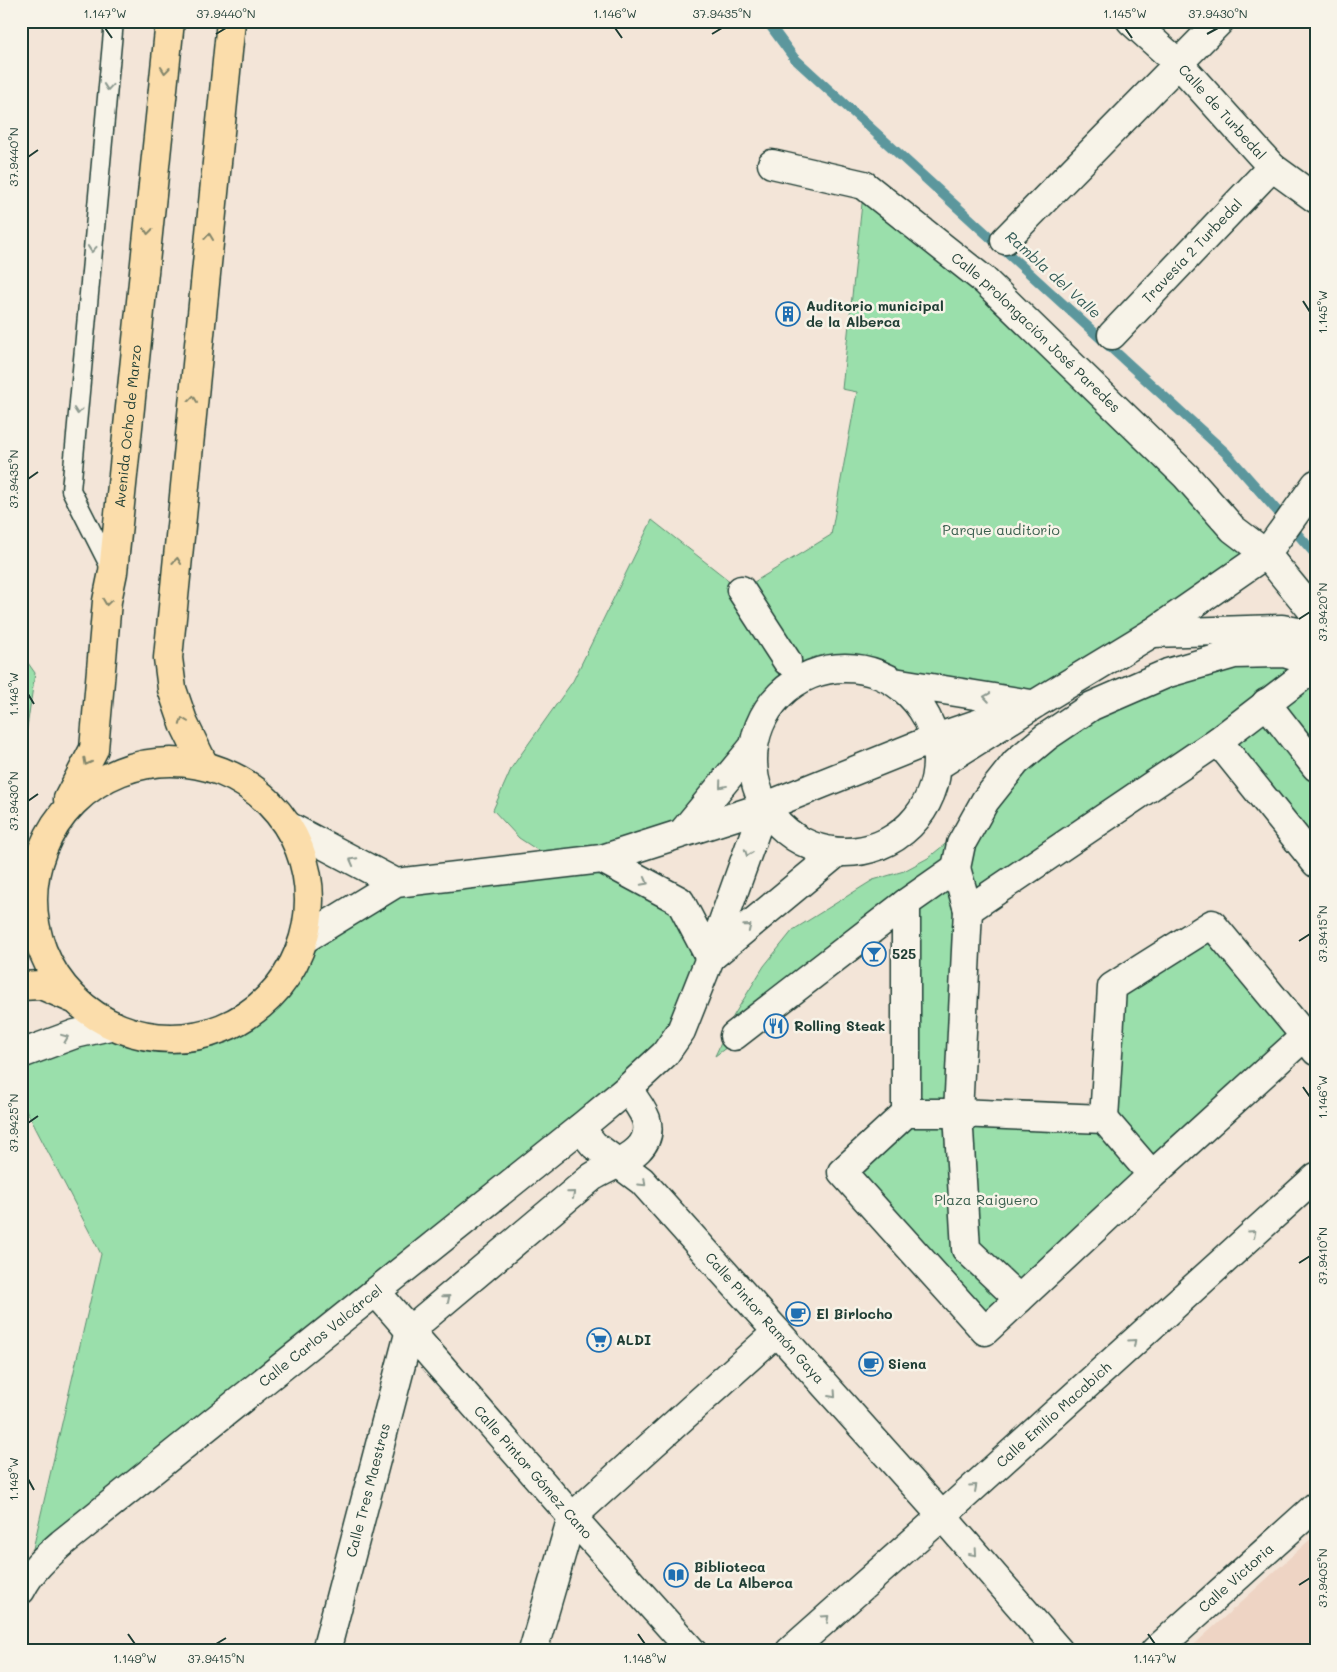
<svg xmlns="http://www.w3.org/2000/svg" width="1337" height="1672" font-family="Mali,sans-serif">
  <rect width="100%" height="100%" fill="#f3e5d8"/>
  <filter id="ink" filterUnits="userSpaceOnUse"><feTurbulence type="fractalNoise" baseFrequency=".02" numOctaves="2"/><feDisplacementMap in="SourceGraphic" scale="10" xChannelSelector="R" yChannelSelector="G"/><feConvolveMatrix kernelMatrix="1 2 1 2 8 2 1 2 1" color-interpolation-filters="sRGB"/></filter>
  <g filter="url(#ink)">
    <path fill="#eed4c4" d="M1316,1534v117h-129z"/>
    <path fill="#9adfab" stroke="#5c8e70" d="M864,185l402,369 -231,150 -141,-22 -29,-12 -33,-1 -21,6 -28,17 -19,25 -11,30 -71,86 -80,26 78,42 30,57 -29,73 -655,548 75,-325 -80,-154v-46l89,-28 53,13 48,-6 43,-22 33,-34 19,-39 90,-55 161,-20 -38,-25 -26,-28 19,-43 61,-86 79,-161 89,70 90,-55 26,-143 -15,-3z
      M21,653l14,20 -14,95z
      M1316,655v206l-96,-111 -241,169 -7,185 131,2 7,-121 100,-68 102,116 -329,303 -154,-167 73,-62 1,-191 -188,140 19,-41 30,-49 29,-36 80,-50 31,-9 24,-13 27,-22 25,-45 157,-116z"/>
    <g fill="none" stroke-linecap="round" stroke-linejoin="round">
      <path stroke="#5c979d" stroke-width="10" d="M767,21l27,37 432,395 90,102"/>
      <g stroke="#1f3d34" stroke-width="21">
        <path id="lane" d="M112,571l-41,-81 43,-469"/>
      </g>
      <g stroke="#1f3d34" stroke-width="31">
        <g id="street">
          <path id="s1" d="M1131,21l48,43 93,103 44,32"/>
          <path id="s2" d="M772,164l92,21 120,95 202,196 47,53 33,25 50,61"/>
          <path d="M1005,240l215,-219"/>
          <path id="s3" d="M1112,335l160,-168"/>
          <path d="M741,590l46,71"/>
          <path d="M1152,633l130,-4 26,5 8,4"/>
          <path d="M1316,666l-98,75 98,122"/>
          <path d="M1266,703l50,64"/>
          <path d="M956,868l5,-24 24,-43 31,-39 30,-25 46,-31 76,-33 66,-19 50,-1 32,10"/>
          <path d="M968,910l250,-169"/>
          <path d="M734,1036l172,-133"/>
          <path d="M21,1054l54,-20 35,-8"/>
          <path d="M906,1113v-210l50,-35 12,42 -10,203 8,136 53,50"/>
          <path d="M1104,1119l8,-132 100,-63 93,112"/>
          <path id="s4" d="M580,1128l14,17 48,36 300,335 117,135"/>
          <path d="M1152,1175l-167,156 -143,-159 64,-59h52l146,6 48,56 153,-139 11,15"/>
          <path id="s5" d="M376,1292l196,225 120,134"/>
          <path id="s6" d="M21,1590c10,-20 25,-33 41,-47l518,-415 47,-39 38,-35 16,-23 29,-73"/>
          <path id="s7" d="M326,1651l84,-321 182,-153c22,-14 64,-24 54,-58 -4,-11 -12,-21 -19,-30"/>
          <path d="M533,1651l39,-134 205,-185"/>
          <path id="s8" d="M790,1651l152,-135 374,-339"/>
          <path id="s9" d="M1155,1651l161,-145"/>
        </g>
      </g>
      <g stroke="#1f3d34" stroke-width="31">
        <path id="secondary" d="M753 760a92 92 0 1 1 184 0a92 92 0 1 1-184 0Z
          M894,682l137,22
          M937,766l98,-62 117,-71 114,-79 50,-70
          M288,826l108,57
          M682,833l71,-86
          M602,859l78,42 30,57
          M306,938l90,-55 206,-24 162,-52 172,-69 99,-34
          M710,958l128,-106
          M710,958l54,-151"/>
      </g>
      <g stroke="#1f3d34" stroke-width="31">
        <g id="primary">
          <circle cx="171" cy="900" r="138"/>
          <path d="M204,765l-20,-41 -12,-35 -4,-31 63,-637"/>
          <path id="s10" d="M68,799l26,-50 13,-148 6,-29 57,-551"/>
          <path d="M21,986l20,-1 30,13"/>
        </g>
      </g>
      <use href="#lane" stroke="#f7f3e8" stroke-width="18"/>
      <use href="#street" stroke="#f7f3e8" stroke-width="28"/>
      <use href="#secondary" stroke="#f7f3e8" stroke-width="28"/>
      <use href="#primary" stroke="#fbddab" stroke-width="28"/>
    </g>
    <defs><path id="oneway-chevron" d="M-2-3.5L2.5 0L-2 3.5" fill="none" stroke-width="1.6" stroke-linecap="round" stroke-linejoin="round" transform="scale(1.25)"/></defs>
    <g stroke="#82856a">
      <use href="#oneway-chevron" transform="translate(165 70) rotate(96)"/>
      <use href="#oneway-chevron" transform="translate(148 231) rotate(96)"/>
      <use href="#oneway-chevron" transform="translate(209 237) rotate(-84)"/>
      <use href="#oneway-chevron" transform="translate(193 399) rotate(-84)"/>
      <use href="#oneway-chevron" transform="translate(177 561) rotate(-84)"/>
      <use href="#oneway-chevron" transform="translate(107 602) rotate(98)"/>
      <use href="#oneway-chevron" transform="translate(183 721) rotate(-111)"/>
      <use href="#oneway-chevron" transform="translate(87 762) rotate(118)"/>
    </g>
    <g stroke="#8b988e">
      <use href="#oneway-chevron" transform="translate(108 87) rotate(95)"/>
      <use href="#oneway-chevron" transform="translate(92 249) rotate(95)"/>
      <use href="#oneway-chevron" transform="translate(78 411) rotate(95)"/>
      <use href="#oneway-chevron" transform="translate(987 697) rotate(-171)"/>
      <use href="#oneway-chevron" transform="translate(722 785) rotate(130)"/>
      <use href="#oneway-chevron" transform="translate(748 853) rotate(110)"/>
      <use href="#oneway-chevron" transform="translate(353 861) rotate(-152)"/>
      <use href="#oneway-chevron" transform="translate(645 882) rotate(28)"/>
      <use href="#oneway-chevron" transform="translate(748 927) rotate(-39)"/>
      <use href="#oneway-chevron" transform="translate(65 1038) rotate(-22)"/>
      <use href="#oneway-chevron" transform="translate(643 1183) rotate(44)"/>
      <use href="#oneway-chevron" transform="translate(572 1194) rotate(-40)"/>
      <use href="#oneway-chevron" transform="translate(1253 1233) rotate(-42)"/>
      <use href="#oneway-chevron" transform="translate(447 1298) rotate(-40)"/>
      <use href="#oneway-chevron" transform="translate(1133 1342) rotate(-42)"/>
      <use href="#oneway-chevron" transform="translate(833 1395) rotate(48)"/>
      <use href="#oneway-chevron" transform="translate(974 1487) rotate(-42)"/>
      <use href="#oneway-chevron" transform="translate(974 1553) rotate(49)"/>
      <use href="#oneway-chevron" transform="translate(826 1618) rotate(-42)"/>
    </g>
  </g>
  <path fill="none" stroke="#1f3d34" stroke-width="2" d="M105,28l7,10M615,28l7,10M1125,28l7,10M216,34l10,-6M712,34l10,-6M1207,34l11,-6M28,157l10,-7M1303,301l7,11M28,479l10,-7M1299,619l11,-7M28,694l6,10M28,801l10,-7M1299,941l11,-7M1303,1087l7,10M28,1123l10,-7M1299,1263l11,-7M28,1479l6,11M1299,1585l11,-7M128,1634l7,10M638,1634l7,10M1148,1634l7,10M216,1644l10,-6"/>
  <defs>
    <g id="building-ring" transform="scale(1.25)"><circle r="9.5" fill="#f7f3e8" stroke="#1f6fb2" stroke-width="1.5"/><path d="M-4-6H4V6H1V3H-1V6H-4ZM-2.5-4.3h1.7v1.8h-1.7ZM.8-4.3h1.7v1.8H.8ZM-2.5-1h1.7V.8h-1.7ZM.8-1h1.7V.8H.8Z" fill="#1f6fb2"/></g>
    <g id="bar-ring" transform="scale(1.25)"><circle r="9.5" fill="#f7f3e8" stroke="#1f6fb2" stroke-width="1.5"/><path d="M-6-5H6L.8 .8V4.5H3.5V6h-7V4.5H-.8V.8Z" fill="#1f6fb2"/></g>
    <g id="restaurant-ring" transform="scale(1.25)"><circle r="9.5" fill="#f7f3e8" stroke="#1f6fb2" stroke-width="1.5"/><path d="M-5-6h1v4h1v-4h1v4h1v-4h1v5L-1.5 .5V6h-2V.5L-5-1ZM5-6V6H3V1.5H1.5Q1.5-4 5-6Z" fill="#1f6fb2"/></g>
    <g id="cafe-ring" transform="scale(1.25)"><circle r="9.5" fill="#f7f3e8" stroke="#1f6fb2" stroke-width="1.5"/><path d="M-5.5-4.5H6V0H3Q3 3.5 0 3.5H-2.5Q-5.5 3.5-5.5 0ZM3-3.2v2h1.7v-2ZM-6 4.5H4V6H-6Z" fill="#1f6fb2"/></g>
    <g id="supermarket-ring" transform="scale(1.25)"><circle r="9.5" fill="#f7f3e8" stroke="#1f6fb2" stroke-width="1.5"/><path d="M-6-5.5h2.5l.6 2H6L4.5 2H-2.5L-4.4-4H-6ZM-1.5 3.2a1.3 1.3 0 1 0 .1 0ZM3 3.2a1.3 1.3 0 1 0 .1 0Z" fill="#1f6fb2"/></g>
    <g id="library-ring" transform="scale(1.25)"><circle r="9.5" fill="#f7f3e8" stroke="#1f6fb2" stroke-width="1.5"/><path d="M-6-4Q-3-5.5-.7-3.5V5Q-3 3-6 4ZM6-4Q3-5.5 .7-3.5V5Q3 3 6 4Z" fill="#1f6fb2"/></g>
  </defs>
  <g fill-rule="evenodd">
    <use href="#building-ring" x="788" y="314"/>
    <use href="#bar-ring" x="874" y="954"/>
    <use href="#restaurant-ring" x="776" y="1026"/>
    <use href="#cafe-ring" x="798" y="1314"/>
    <use href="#supermarket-ring" x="599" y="1340"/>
    <use href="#cafe-ring" x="871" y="1364"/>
    <use href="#library-ring" x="676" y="1575"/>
  </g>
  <g text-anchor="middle" stroke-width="5" stroke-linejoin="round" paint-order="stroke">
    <g font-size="14" fill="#1f3d34" stroke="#f7f3e8">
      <text dy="5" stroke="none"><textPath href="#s1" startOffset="129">Calle de Turbedal</textPath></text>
      <text dy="5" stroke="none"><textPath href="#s3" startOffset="116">Travesía 2 Turbedal</textPath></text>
      <text dy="5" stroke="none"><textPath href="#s2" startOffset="321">Calle prolongación José Paredes</textPath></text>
      <text dy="5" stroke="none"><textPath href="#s10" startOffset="381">Avenida Ocho de Marzo</textPath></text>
      <text dy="5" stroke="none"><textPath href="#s4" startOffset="266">Calle Pintor Ramón Gaya</textPath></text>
      <text dy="5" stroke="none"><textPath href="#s6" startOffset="394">Calle Carlos Valcárcel</textPath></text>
      <text dy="5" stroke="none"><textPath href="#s8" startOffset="354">Calle Emilio Macabich</textPath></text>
      <text dy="5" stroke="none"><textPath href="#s5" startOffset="239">Calle Pintor Gómez Cano</textPath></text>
      <text dy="5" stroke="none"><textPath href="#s7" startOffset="166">Calle Tres Maestras</textPath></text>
      <text dy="5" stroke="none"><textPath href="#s9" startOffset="109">Calle Victoria</textPath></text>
    </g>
    <g font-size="14" font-weight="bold" fill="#1f3d34" stroke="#f7f3e8" text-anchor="start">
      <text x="806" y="311">Auditorio municipal<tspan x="806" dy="16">de la Alberca</tspan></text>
      <text x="892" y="959">525</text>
      <text x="794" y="1031">Rolling Steak</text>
      <text x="816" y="1319">El Birlocho</text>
      <text x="616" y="1345">ALDI</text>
      <text x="888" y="1369">Siena</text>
      <text x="694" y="1572">Biblioteca<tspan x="694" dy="16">de La Alberca</tspan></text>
    </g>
    <g font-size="14" fill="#385d4c" stroke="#f7f3e8">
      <text x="1001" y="535">Parque auditorio</text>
      <text x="986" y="1205">Plaza Raiguero</text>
    </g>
    <g font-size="15" font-style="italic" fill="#335b57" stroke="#f7f3e8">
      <text transform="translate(1053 275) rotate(42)" y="5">Rambla del Valle</text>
    </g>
  </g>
  <rect width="1337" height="1672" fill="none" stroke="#f7f3e8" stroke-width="55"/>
  <rect x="28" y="28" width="1282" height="1616" fill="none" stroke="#1f3d34" stroke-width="2"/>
  <g font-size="12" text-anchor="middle" fill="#1f3d34">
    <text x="105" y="18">1.147°W</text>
    <text x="226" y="18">37.9440°N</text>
    <text x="615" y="18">1.146°W</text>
    <text x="722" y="18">37.9435°N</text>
    <text x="1125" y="18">1.145°W</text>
    <text x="1218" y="18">37.9430°N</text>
    <text transform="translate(14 157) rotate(-90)" y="4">37.9440°N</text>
    <text transform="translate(1323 312) rotate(-90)" y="4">1.145°W</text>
    <text transform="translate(14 479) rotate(-90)" y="4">37.9435°N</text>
    <text transform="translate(1323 612) rotate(-90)" y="4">37.9420°N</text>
    <text transform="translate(14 694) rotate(-90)" y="4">1.148°W</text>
    <text transform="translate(14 801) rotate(-90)" y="4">37.9430°N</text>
    <text transform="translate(1323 934) rotate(-90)" y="4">37.9415°N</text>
    <text transform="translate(1323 1097) rotate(-90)" y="4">1.146°W</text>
    <text transform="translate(14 1123) rotate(-90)" y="4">37.9425°N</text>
    <text transform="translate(1323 1256) rotate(-90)" y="4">37.9410°N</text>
    <text transform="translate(14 1479) rotate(-90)" y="4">1.149°W</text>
    <text transform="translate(1323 1578) rotate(-90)" y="4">37.9405°N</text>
    <text x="135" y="1663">1.149°W</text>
    <text x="216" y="1663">37.9415°N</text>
    <text x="645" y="1663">1.148°W</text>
    <text x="1155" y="1663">1.147°W</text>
  </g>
</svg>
